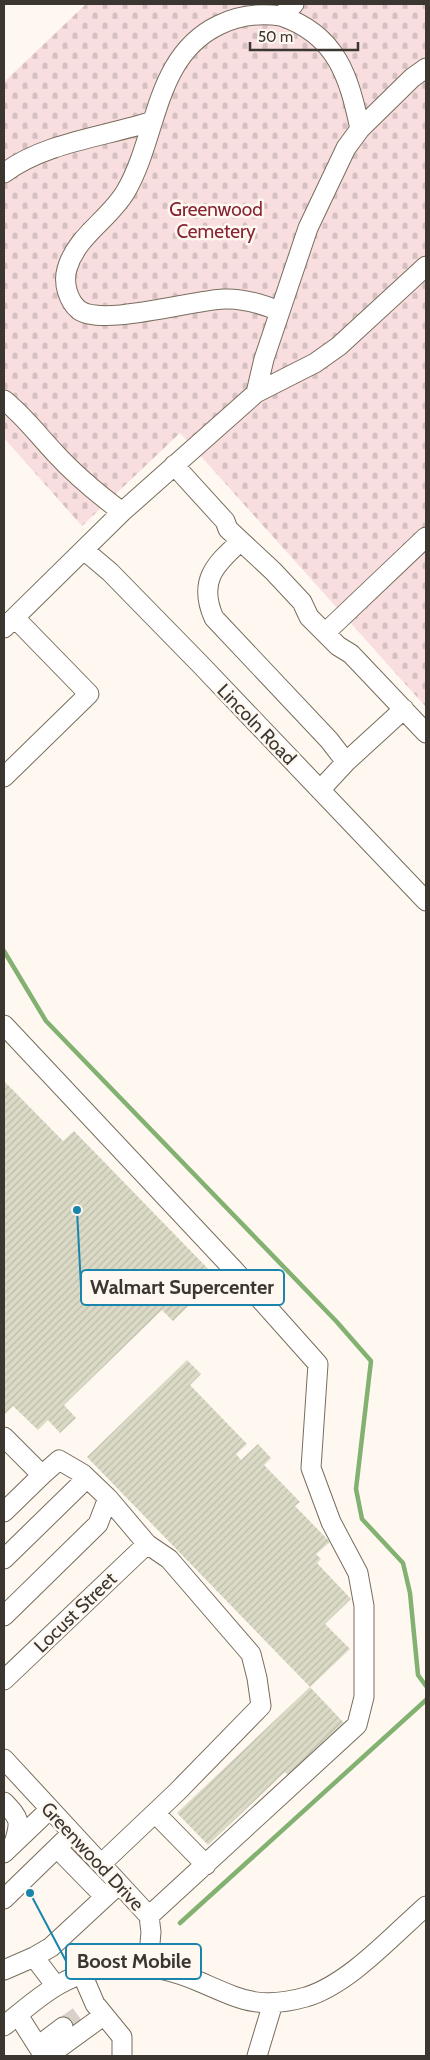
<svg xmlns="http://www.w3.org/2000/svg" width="430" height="2060" font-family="Cabin,sans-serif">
  <defs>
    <pattern id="cemetery-stones" width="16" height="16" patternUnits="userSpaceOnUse" patternTransform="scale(1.25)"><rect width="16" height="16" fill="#f9dedf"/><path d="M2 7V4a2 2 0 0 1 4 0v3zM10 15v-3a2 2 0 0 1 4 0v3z" fill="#d6bfc0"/></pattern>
    <pattern id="building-hatch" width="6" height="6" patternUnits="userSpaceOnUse" patternTransform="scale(1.25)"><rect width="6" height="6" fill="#dadac6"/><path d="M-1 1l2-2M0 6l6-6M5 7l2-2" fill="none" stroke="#bcbcaa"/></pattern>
  </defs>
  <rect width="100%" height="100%" fill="#fef8f1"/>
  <path fill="url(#cemetery-stones)" d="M86,4h340v703l-246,-274 -98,93 -78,-88v-356z"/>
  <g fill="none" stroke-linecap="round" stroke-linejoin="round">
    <path stroke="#83b171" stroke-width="4.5" d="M4,951l42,70 290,300 35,40 -15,128 6,30 41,44 7,30 8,82 8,11
      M180,1923l246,-223"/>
  </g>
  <path fill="url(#building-hatch)" d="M4,1081l59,60 11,-10 143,147 -44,43 -11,-11 -98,95 12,13 -16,15 -12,-13 -10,10 -25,-24 -9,9z
    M187,1360l14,14 -11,11 57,59 -11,10 5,6 17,-16 13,14 -7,7 36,37 -5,4 35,36 -14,12 5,5 -4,4 34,36 -26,25 25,25 -40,38 -223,-230z
    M310,1687l34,36 -55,53 -4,-4 -77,73 -31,-32z"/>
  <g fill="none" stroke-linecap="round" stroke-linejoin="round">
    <path stroke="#d7d1ca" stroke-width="19" stroke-dasharray="19 9" stroke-linecap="butt" d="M63,2027l21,-15"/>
    <g stroke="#786d5d" stroke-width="21">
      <path id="minor" d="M360,129l52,-51 14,-10
        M4,173c42,-31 100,-36 149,-52
        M279,311c-17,-7 -36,-13 -55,-12 -31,1 -122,28 -145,11 -11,-9 -16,-27 -12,-41 9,-33 43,-50 59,-78 32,-55 28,-135 93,-166 20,-10 41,-12 62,-9l13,-12
        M256,393l59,-30 24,-17 87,-80
        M4,400c20,16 34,35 51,53 20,22 43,41 67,59
        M174,465l51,56 3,8 45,42 29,31 7,15 29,29 13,8 75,79
        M240,542c-26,23 -42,40 -26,76l115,122 17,22
        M84,550l26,22 91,93 225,236
        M4,628l118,-116 134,-119 8,-34 44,-131 38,-80 14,-19c-11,-52 -23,-94 -79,-113
        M325,633l101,-96
        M4,777l85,-83 -74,-76
        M320,790l26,-28 58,-53
        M4,1025l231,246 83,93 -7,104 20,54 27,51 6,33v91l-7,28 -208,191
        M4,1437l38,38 17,-15 24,14 25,24 -10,26 -94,92
        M4,1512l38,-37
        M4,1559l83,-81
        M4,1680l143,-136
        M4,1759l145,157 2,16 -3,34
        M4,1802c16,17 17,19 10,41
        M155,1813l51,52
        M57,1848l48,49
        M4,1853l46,-44
        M101,1864l76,-72 84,-86 -4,-28 -6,-24 -82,-95 -22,-15 -39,-46
        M4,1899l68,-66
        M34,1957l17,-10 68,-63
        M4,1970l30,-13 22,29
        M82,1974l13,30 27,33v19
        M18,2015l26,41
        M4,2026c17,-14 35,-30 54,-41 48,-27 93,-24 142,-3 42,18 59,28 106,15 43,-13 86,-61 120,-91
        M38,2046l25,-19
        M48,2056l55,-40
        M257,2056l16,-53"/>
    </g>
    <use href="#minor" stroke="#fff" stroke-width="19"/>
  </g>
  <g text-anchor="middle" stroke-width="5" stroke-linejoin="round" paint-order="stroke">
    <g font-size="19" fill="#862334" stroke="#fef8f1">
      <text x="216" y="216">Greenwood<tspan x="216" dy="22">Cemetery</tspan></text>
    </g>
    <g font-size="19" fill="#3b3630" stroke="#fef8f1">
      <text transform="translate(257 724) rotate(46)" y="7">Lincoln Road</text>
      <text transform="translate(75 1612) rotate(-44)" y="7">Locust Street</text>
      <text transform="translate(93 1856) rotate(47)" y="7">Greenwood Drive</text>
    </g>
  </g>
  <path fill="none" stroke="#1985ad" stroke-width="2" d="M77 1210L81 1287M30 1893L66 1961"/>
  <g fill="#1985ad" stroke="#fef8f1" stroke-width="2">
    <circle cx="77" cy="1210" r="5"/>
    <circle cx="30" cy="1893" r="5"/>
  </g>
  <g fill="#fef8f1" stroke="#1985ad" stroke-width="2">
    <rect x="81" y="1270" width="203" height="35" rx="5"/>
    <rect x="66" y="1944" width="135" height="35" rx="5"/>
  </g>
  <g font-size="20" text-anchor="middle" font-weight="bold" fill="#3b3630">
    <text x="182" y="1294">Walmart Supercenter</text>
    <text x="134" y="1968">Boost Mobile</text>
  </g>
  <rect width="430" height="2060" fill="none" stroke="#3b3630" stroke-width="10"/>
  <path d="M250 42v8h108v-8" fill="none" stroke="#3b3630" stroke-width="2.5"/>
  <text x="258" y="42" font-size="15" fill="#3b3630" stroke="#fef8f1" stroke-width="4" paint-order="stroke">50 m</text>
</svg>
